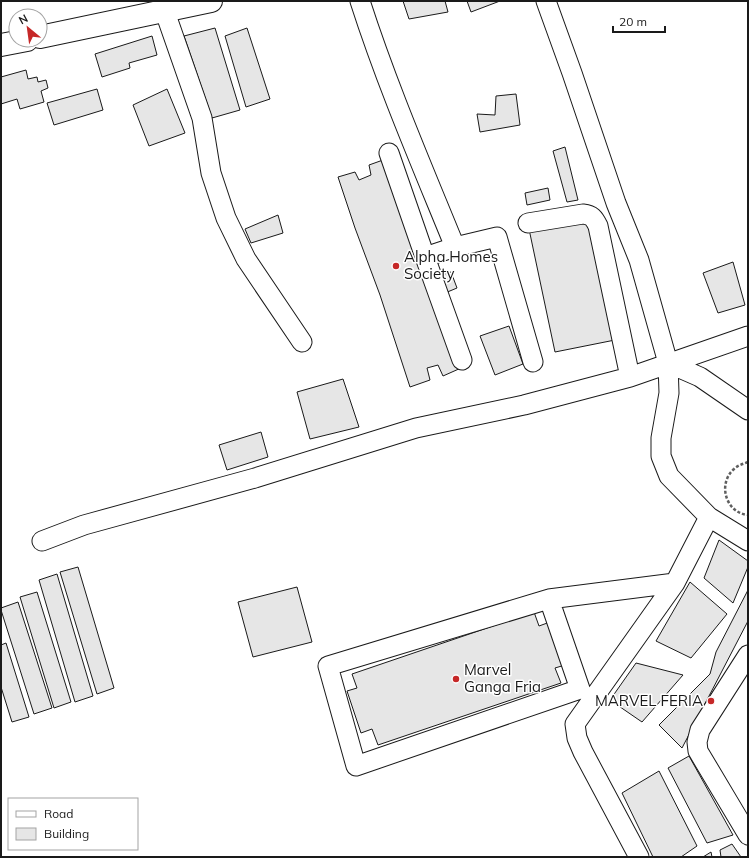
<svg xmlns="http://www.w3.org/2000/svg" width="749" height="858" font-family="Mulish,sans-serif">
  <rect width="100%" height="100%" fill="#fff"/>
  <path fill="#e6e6e6" stroke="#1a1a1a" d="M403,1h42l3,11 -39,7z
    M467,1h33l-29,11z
    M215,28l25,82 -28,8 -28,-82z
    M247,28l23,71 -24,8 -21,-71z
    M152,36l5,19 -28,8 1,5 -28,9 -7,-23z
    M26,70l2,9 9,-2 1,5 8,-2 2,8 -7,3 3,11 -24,7 -3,-10 -16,5v-27z
    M97,89l6,21 -49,15 -7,-22z
    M167,89l18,44 -36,13 -16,-41z
    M516,94l4,31 -40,7 -3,-18 18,1 1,-19z
    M565,147l13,53 -11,2 -14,-51z
    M383,160l78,208 -18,8 -5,-11 -11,3 3,12 -20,7 -30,-92 -25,-67 -17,-51 17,-5 4,8 12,-5 -2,-10z
    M548,188l2,12 -23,5 -2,-12z
    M278,215l5,18 -32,10 -6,-14z
    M589,218l26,122 -60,12 -26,-123z
    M733,262l12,43 -27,8 -15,-40z
    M451,272l6,16 -12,5 -6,-17z
    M509,326l14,38 -28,11 -15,-39z
    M343,379l16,48 -49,12 -13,-47z
    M261,432l7,25 -41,13 -8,-25z
    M719,540l29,21v6l-15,36 -29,-25z
    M78,567l36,121 -17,6 -37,-122z
    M57,574l36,122 -18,6 -36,-122z
    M690,582l37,32 -36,44 -35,-17z
    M297,587l15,55 -59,15 -15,-55z
    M748,590v31l-66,127 -23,-23 51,-51 6,-22z
    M37,592l34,110 -17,6 -34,-111z
    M18,602l34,106 -18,6 -33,-104v-2z
    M534,612l5,14 11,-4 15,43 -10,3 6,15 -183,62 -6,-16 -11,4 -14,-42 10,-3 -5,-14z
    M6,643l23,74 -17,5 -11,-35v-42z
    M636,663l47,12 -41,47 -32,-22z
    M689,756l44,79 -26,8 -39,-75z
    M659,771l38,75 -16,11h-28l-31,-64z
    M732,844l9,13h-20l-1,-7z
    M711,852l1,5h-9z"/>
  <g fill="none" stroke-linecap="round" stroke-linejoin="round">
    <g stroke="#1a1a1a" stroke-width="21">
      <path id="minor" d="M360,1c27,84 62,165 95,246l-30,10 37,103
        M546,1l26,72 44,130 23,57 29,103 1,30 -8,45v18l8,20 40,41 -34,66 -100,141 2,14 6,14 56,105
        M165,12l37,106 9,55 15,45 20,41 56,83
        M389,153l36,104
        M528,223l55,-9c9,1 11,4 15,12l32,151
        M455,247l42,-10 36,125
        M668,363l32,14 48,33
        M709,517l39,24
        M42,541l42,-16 171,-47 161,-50 108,-23 106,-28 118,-41
        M549,599l31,90 -224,77 -28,-100z
        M549,599l126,-16
        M748,655l-48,75 -3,12 1,9 50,84"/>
    </g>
    <g stroke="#1a1a1a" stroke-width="24">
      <path id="major" d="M40,37l171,-36
        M1,45l26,-5"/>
    </g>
    <path stroke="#5f5f5f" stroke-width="2.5" stroke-dasharray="3 2" stroke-linecap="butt" d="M748,462c-5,2 -10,3 -14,7 -17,15 -8,44 14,46"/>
    <use href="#minor" stroke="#fff" stroke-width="19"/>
    <use href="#major" stroke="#fff" stroke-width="22"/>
  </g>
  <g fill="#c62828" stroke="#fff" stroke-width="1.5">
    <circle cx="396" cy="266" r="4"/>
    <circle cx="456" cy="679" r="4"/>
    <circle cx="711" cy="701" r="4"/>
  </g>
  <g text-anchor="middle" stroke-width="3" stroke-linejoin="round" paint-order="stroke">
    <g font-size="15" fill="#1a1a1a" stroke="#fff" text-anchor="start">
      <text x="404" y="262">Alpha Homes<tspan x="404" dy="17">Society</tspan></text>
      <text x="464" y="675">Marvel<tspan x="464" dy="17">Ganga Fria</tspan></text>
      <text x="703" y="706" text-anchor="end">MARVEL FERIA</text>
    </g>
  </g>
  <rect width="749" height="858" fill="none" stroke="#1a1a1a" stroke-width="4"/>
  <rect x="8" y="798" width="130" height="52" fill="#ffffff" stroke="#a3a3a3"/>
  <rect x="16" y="811" width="20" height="6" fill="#ffffff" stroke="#a3a3a3"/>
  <text x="44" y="818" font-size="12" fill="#1a1a1a">Road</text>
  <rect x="16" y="828" width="20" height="12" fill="#e6e6e6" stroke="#a3a3a3"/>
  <text x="44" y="838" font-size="12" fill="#1a1a1a">Building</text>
  <g transform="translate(28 28) rotate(331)"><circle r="19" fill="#ffffff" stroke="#a3a3a3"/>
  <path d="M0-3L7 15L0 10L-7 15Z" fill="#c62828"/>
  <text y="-6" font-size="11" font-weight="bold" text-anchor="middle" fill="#1a1a1a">N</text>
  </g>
  <path d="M613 26v6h52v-6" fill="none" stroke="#1a1a1a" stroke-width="2"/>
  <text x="619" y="26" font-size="12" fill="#1a1a1a" stroke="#ffffff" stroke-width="3" paint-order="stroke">20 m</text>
</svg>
